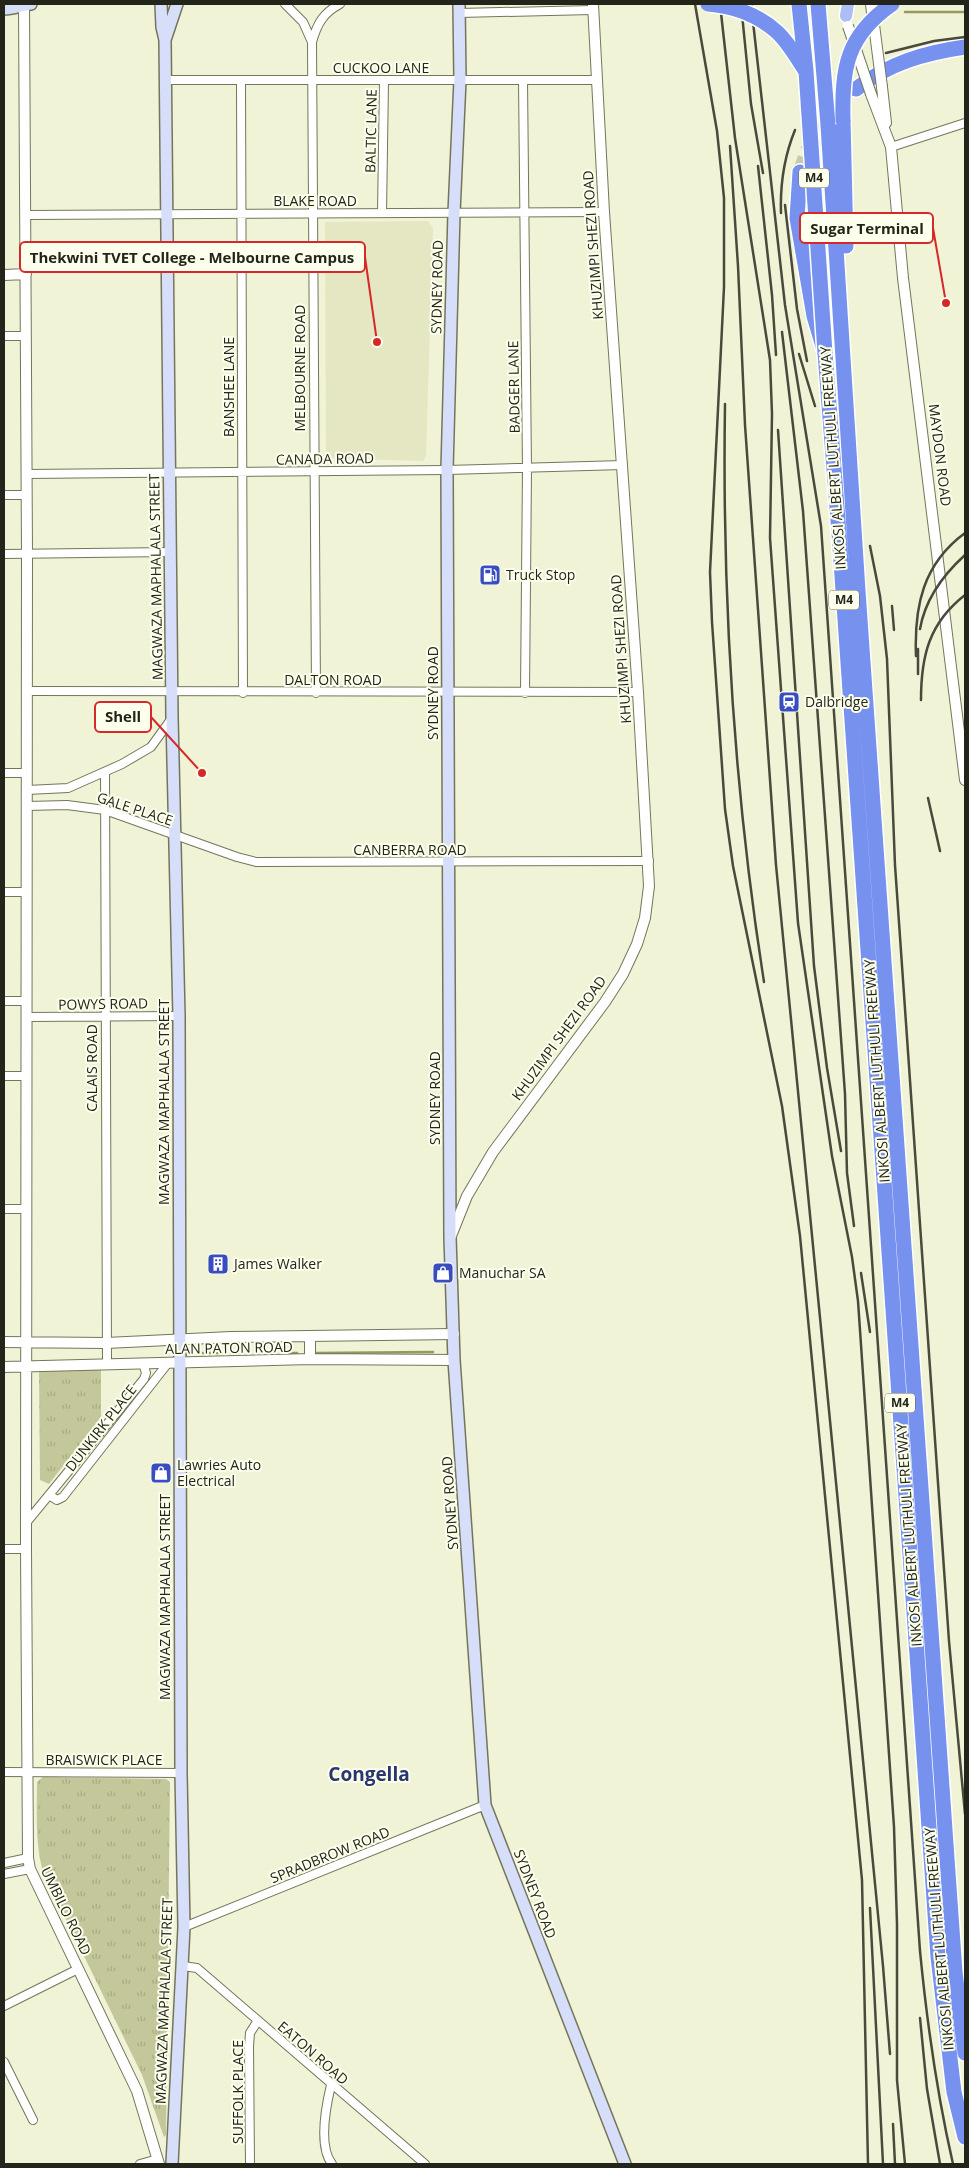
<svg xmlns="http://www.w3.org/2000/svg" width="969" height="2168" font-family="'Open Sans',sans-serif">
  <defs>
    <pattern id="park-tufts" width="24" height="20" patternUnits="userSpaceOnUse" patternTransform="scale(1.25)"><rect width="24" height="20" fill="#c4c79a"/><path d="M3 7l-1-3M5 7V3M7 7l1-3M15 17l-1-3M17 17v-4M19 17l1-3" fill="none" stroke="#a8ab84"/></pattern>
  </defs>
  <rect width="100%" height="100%" fill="#f0f3d5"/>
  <path fill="#e5e7c3" d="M428,221l5,7 -7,228 -3,5 -97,-3 -1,-236z"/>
  <path fill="url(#park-tufts)" d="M39,1370h62v47l-52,67 -9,-4z
    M43,1777l123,2 4,3 -4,353 -2,2 -22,-62 -99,-203c-8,-29 -6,-60 -6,-90z"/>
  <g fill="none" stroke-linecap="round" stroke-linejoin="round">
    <path stroke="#969962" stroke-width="2.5" d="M905,12h60
      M203,1353h15
      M285,1353h12
      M315,1353l118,-1"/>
    <path stroke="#c7cab0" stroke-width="15" stroke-dasharray="15 8" stroke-linecap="butt" d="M800,172l8,-22 24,-35"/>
    <g stroke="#74765c" stroke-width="10">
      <path id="minor" d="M285,4l18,18 9,20
        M459,13l134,-3
        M165,80h432
        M523,80l4,389 -2,224
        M241,81l2,612
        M891,147l74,-24
        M382,213l2,-132
        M26,215l578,-3
        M4,336h22
        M27,474l420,-4 176,-5
        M4,495h23
        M4,554l167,-2
        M27,691l611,1
        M316,693l-4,-651c5,-18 11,-29 28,-38
        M4,773h23
        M105,773l2,590
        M27,790l41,-2 54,-24 29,-17 21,-29
        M27,806l40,-1 38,5 132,47 19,5 393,-1
        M4,892h23
        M4,1001h23
        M27,1017l152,-1
        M4,1076h22
        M4,1209h22
        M49,1495l8,5 6,-3 105,-134
        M26,1523l118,-144 2,-6 -3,-10
        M4,1549h22
        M4,1772l177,1
        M4,1863l24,-5
        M4,1874l26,-5
        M184,1927l301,-122
        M183,1966l14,2 228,196
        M4,2006l74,-37
        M4,2062l29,58
        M331,2085c-5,21 -13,61 1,79
        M140,2164l18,-5
        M250,2164l-1,-118 1,-13 7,-11"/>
    </g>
    <g stroke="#74765c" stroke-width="12">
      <path id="tertiary" d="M24,4l3,549 -1,996 2,309 2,11 107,222 22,73
        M871,4l1,9
        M882,87l4,36
        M871,94l20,53 12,131 62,502
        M4,275l22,-1
        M451,1236l16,-40 26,-44 112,-150 18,-28 14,-30 8,-26 4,-32 -11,-194 -34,-480 -11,-208
        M4,1342l102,1 125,-6 223,-3
        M310,1359v-22
        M4,1367l306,-8 144,1"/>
    </g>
    <g stroke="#74765c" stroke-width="14">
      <path id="secondary" d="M161,4l1,23 3,13 7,677 7,299 2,757 3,154 -12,237
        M459,4l1,76 -6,133 -7,257 3,767 4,123 31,445 140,359
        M4,9c10,0 17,-4 27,-5
        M165,40l12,-36"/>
    </g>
    <g stroke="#fff" stroke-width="15">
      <path id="primary" d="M846,16l2,-12"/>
    </g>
    <g stroke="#fff" stroke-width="18">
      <path id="motorway" d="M856,89c33,-26 68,-36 109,-42
        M843,120l3,126
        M828,125l30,466 97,1381 10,81
        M800,172l-3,46 17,98 11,37 14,180 99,1424 16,135 11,45"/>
    </g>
    <use href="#minor" stroke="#fff" stroke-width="8"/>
    <use href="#tertiary" stroke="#fff" stroke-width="10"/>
    <use href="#secondary" stroke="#d6defa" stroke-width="11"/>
    <use href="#primary" stroke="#adbdf5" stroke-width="12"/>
    <use href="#motorway" stroke="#7791ef" stroke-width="15"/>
    <path stroke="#494a3c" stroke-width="2.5" d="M695,4l22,127 7,67v89l-14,285 2,50 13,187 8,57 49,240 18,130 62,644 6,284
      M720,4l15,134 35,222 2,54 -2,124 28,385 34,233 20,101 6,44 36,526 3,97v156l8,84
      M741,4l10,100 12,69
      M751,4l34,301 36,221 99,1425c7,72 17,143 33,213
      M886,53l48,-12 31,-4
      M730,146l8,120 7,159 31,440 107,1101 7,88
      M758,166l14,129 4,60
      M785,205l12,104 10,52
      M781,213c-1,-29 3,-56 14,-83
      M782,332l21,179 42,583 2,79 7,53
      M799,354l16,52
      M725,404c-3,193 9,387 39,578
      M778,430l36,536 13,102 14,83
      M870,546l10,50 7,63 8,206 54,776 16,173
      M892,606l2,24
      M920,629c5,-29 23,-54 45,-74
      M918,649v25
      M916,656c-2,-50 7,-92 49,-123
      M921,700c0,-44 8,-77 44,-105
      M928,798l12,53
      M861,1273l9,59
      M870,1908l13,256
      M920,2018l7,71 13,75
      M893,2124l2,40"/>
    <g stroke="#74765c" stroke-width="12" stroke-linecap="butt">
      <path id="tertiary-bridge" d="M873,17l9,70
        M848,26l23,68"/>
    </g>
    <g stroke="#fff" stroke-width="18" stroke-linecap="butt">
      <path id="motorway-bridge" d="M708,4c25,2 50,11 69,28 11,10 20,26 28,38
        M799,4l7,67 19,282
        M818,4l10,121
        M843,120c-1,-52 3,-84 49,-116"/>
    </g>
    <use href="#tertiary-bridge" stroke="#fff" stroke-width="10"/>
    <use href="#motorway-bridge" stroke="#7791ef" stroke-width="15"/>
  </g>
  <defs>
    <g id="fuel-square" transform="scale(1.125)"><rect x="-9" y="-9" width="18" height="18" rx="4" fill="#3a4dc0" stroke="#fdffed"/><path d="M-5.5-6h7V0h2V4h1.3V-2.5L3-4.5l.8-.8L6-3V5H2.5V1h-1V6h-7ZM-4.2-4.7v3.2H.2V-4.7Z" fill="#fff"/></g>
    <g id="station-square" transform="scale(1.125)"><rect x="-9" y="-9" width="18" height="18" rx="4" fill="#3a4dc0" stroke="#fdffed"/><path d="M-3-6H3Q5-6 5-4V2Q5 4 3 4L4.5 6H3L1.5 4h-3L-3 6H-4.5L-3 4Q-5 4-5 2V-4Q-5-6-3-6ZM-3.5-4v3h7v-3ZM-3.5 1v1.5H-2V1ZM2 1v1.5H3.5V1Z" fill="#fff"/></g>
    <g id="building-square" transform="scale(1.125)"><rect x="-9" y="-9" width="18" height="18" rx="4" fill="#3a4dc0" stroke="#fdffed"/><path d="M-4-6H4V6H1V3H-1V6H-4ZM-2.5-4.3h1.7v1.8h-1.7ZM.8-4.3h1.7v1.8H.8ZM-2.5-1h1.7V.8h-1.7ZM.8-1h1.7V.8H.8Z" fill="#fff"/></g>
    <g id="shop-square" transform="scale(1.125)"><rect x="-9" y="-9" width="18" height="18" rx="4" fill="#3a4dc0" stroke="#fdffed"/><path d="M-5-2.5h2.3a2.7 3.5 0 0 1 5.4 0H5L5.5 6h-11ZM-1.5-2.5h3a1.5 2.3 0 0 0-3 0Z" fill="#fff"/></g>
  </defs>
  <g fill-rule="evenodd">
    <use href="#fuel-square" x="490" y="575"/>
    <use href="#station-square" x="789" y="702"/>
    <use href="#building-square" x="218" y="1264"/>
    <use href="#shop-square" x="443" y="1273"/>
    <use href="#shop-square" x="161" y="1473"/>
  </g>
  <g text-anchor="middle" stroke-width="4" stroke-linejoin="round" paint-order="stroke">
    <g fill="#fdffed" stroke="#656659" stroke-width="1">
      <rect x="799" y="168.5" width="30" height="19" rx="4"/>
      <rect x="829" y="590.5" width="30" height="19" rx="4"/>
      <rect x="885" y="1393.5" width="30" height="19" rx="4"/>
    </g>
    <g font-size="12" font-weight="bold" fill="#24251a">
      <text x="814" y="182">M4</text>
      <text x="844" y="604">M4</text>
      <text x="900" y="1407">M4</text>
    </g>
    <g font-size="14" fill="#24251a" stroke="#fdffed">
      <text x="381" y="73">CUCKOO LANE</text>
      <text transform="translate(371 131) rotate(-89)" y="5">BALTIC LANE</text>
      <text x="315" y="206">BLAKE ROAD</text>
      <text transform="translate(593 245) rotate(-94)" y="5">KHUZIMPI SHEZI ROAD</text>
      <text transform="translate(437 287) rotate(-89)" y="5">SYDNEY ROAD</text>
      <text transform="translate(300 368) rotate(-90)" y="5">MELBOURNE ROAD</text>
      <text transform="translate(229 387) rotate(-90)" y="5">BANSHEE LANE</text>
      <text transform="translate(514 387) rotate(-91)" y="5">BADGER LANE</text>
      <text transform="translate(940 455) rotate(83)" y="5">MAYDON ROAD</text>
      <text transform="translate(833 458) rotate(-94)" y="5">INKOSI ALBERT LUTHULI FREEWAY</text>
      <text transform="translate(325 459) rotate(-1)" y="5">CANADA ROAD</text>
      <text transform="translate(156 577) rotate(-91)" y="5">MAGWAZA MAPHALALA STREET</text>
      <text transform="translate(621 649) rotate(-94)" y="5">KHUZIMPI SHEZI ROAD</text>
      <text x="333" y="685">DALTON ROAD</text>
      <text transform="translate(433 693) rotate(-90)" y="5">SYDNEY ROAD</text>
      <text transform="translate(135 809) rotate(18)" y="5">GALE PLACE</text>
      <text x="410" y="855">CANBERRA ROAD</text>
      <text transform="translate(103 1004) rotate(-1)" y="5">POWYS ROAD</text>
      <text transform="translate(559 1038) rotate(-54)" y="5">KHUZIMPI SHEZI ROAD</text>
      <text transform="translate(92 1068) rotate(-90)" y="5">CALAIS ROAD</text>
      <text transform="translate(877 1071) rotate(-94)" y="5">INKOSI ALBERT LUTHULI FREEWAY</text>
      <text transform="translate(435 1098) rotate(-90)" y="5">SYDNEY ROAD</text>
      <text transform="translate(164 1102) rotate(-90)" y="5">MAGWAZA MAPHALALA STREET</text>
      <text transform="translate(229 1348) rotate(-1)" y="5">ALAN PATON ROAD</text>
      <text transform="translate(101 1428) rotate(-52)" y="5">DUNKIRK PLACE</text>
      <text transform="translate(450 1503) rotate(-94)" y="5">SYDNEY ROAD</text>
      <text transform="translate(909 1535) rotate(-94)" y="5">INKOSI ALBERT LUTHULI FREEWAY</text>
      <text transform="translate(165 1597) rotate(-90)" y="5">MAGWAZA MAPHALALA STREET</text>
      <text x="104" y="1765">BRAISWICK PLACE</text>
      <text transform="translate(330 1855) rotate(-22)" y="5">SPRADBROW ROAD</text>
      <text transform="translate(535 1894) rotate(69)" y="5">SYDNEY ROAD</text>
      <text transform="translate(66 1911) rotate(64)" y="5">UMBILO ROAD</text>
      <text transform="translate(939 1939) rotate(-95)" y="5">INKOSI ALBERT LUTHULI FREEWAY</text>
      <text transform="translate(164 2001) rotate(-88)" y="5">MAGWAZA MAPHALALA STREET</text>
      <text transform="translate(313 2053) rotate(41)" y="5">EATON ROAD</text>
      <text transform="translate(238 2092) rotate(-90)" y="5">SUFFOLK PLACE</text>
    </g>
    <g font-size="14" fill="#24251a" stroke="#fdffed" text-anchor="start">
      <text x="506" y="580">Truck Stop</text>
      <text x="805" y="707">Dalbridge</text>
      <text x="234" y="1269">James Walker</text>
      <text x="459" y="1278">Manuchar SA</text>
      <text x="177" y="1470">Lawries Auto<tspan x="177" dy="16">Electrical</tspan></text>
    </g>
    <g font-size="19" font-weight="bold" fill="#293670" stroke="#fdffed">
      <text x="369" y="1781">Congella</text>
    </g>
  </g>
  <path fill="none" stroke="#d62828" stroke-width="2" d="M946 303L933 228M377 342L365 257M202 773L151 717"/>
  <g fill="#d62828" stroke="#fdffed" stroke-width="2">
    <circle cx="946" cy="303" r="5"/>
    <circle cx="377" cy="342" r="5"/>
    <circle cx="202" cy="773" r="5"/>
  </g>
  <g fill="#fdffed" stroke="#d62828" stroke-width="2">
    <rect x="800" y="213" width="133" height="30" rx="5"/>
    <rect x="20" y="242" width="345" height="30" rx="5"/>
    <rect x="95" y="702" width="56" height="30" rx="5"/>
  </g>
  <g font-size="15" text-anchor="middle" font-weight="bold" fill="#24251a">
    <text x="867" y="234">Sugar Terminal</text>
    <text x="192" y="263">Thekwini TVET College - Melbourne Campus</text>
    <text x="123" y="722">Shell</text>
  </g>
  <rect width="969" height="2168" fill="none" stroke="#24251a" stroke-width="10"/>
</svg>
